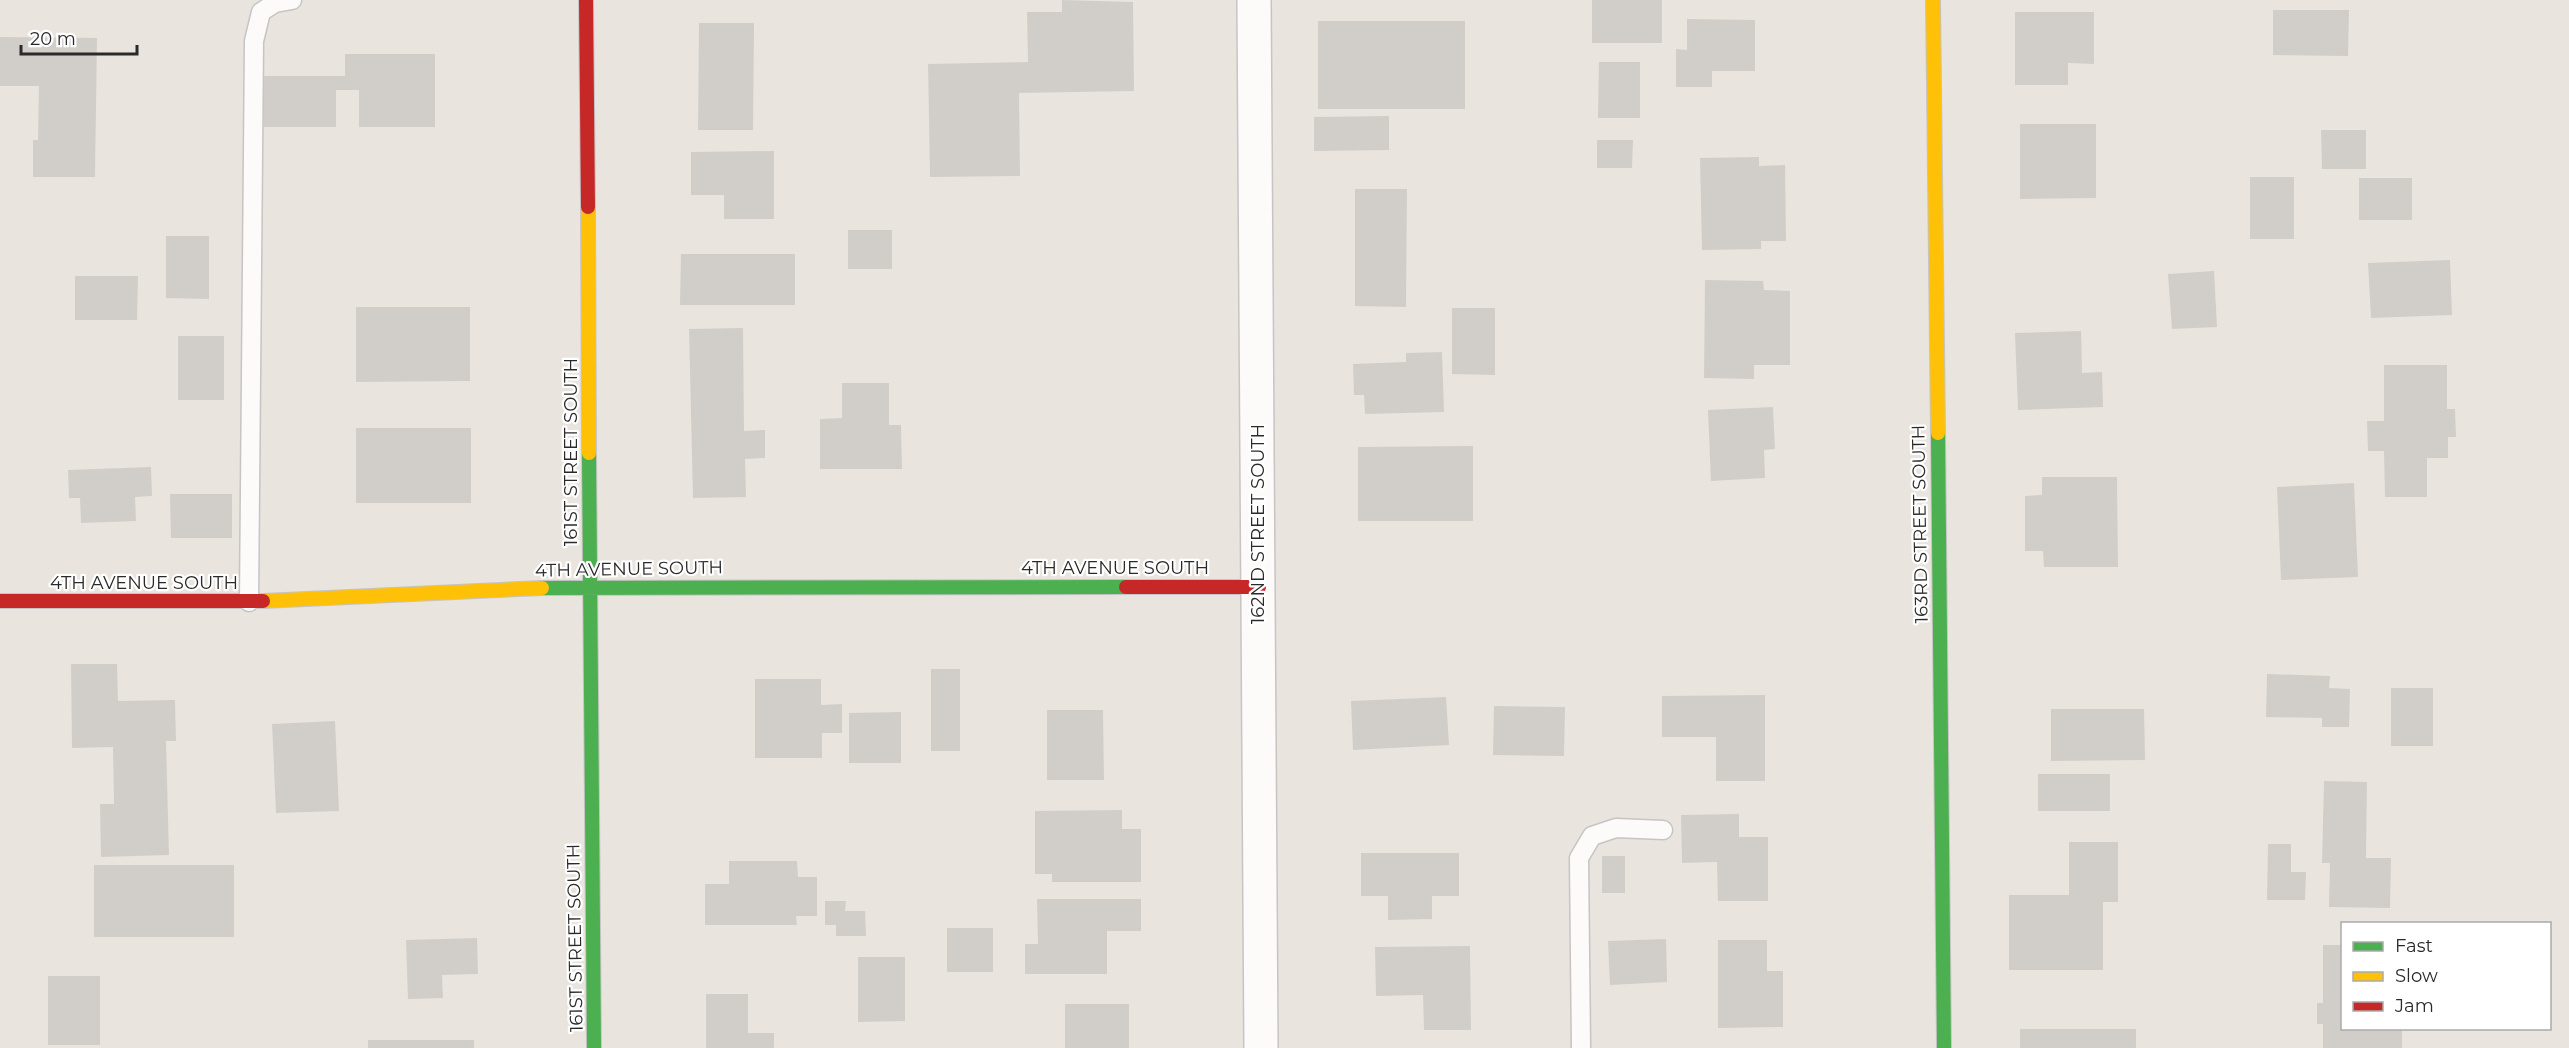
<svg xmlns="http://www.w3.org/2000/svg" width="2569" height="1048" font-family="Montserrat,sans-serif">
  <rect width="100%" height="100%" fill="#e9e4de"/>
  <path fill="#d1ceca" d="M1062,0l71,2 1,89 -115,2 1,83 -90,1 -2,-113 100,-2 -1,-50h35z
    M1592,0h70v43h-70z
    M2273,10h76l-1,46 -75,-1z
    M2015,12h79v52l-26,-1v22h-53z
    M1687,19l68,1v51h-43v16h-36v-38l11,1z
    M1318,21h147v88h-147z
    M699,23h55l-1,107h-55z
    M0,37l97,1 -2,139h-62v-37h5l1,-54h-39z
    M345,54h90v73h-76v-37h-23v37h-72l-1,-51h82z
    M1599,62h41v56h-42z
    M1389,116v34l-75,1v-34z
    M2020,124h76v74l-76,1z
    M2321,130h45v39h-44z
    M1597,140h36l-1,28h-35z
    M774,151v68h-50v-24h-33v-43z
    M1759,157v9l26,-1 1,76h-25v8l-59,1 -2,-92z
    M2250,177h44v62h-44z
    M2359,178h53v42h-53z
    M1355,189h52l-1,118 -51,-1z
    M848,230h44v39h-44z
    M166,236h43v63l-43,-1z
    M681,254h114v51h-115z
    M2450,260l2,55 -81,3 -3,-55z
    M2214,271l3,56 -45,2 -4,-55z
    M75,276h63l-1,44h-62z
    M1705,280l58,1 1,9 26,1v74h-36v14l-50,-1z
    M356,307h114v74l-114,1z
    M1452,308h43v67l-43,-1z
    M743,328l1,103 21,-1v28l-20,1 1,38 -53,1 -4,-169z
    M2081,331l1,42 20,-1 1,35 -85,3 -3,-77z
    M178,336h46v64h-46z
    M1442,352l2,60 -79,2 -1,-19h-10l-1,-31 53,-2v-9z
    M2384,365h63v44h8l1,28h-8v21h-21v39h-42l-1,-46h-16l-1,-30h17z
    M842,383h47v42h12l1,44h-82v-50l22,-1z
    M1773,407l2,42 -11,1 1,28 -54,3 -3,-71z
    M356,428h115v75h-115z
    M1473,446v75h-115v-74z
    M151,467l1,29 -17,1 1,24 -55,2 -1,-25h-11l-1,-28z
    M2042,477h75l1,90h-74l-1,-16h-18v-55l17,-1z
    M2354,483l4,94 -77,3 -4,-93z
    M170,494h62v44h-61z
    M71,664h46l1,37 57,-1 1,41h-10l3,114 -68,2 -1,-53h14l-1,-57 -41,1z
    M931,669h29v82h-29z
    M2267,674l63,2 -1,12 21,1 -1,38h-27v-9l-56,-1z
    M755,679h66v26l21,-1v29h-20v25h-67z
    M2391,688h42v58h-42z
    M1765,695v86h-49v-44h-54v-41z
    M1446,697l3,48 -96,5 -2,-49z
    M1494,706l71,1 -1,49 -71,-1z
    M2051,709h93l1,51 -94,1z
    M1047,710h56l1,70h-57z
    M901,712v51h-52v-50z
    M335,721l4,90 -63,2 -4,-89z
    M2038,774h72v37h-72z
    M2324,781l43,1 -1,76h25l-1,50 -61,-1 1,-44h-8z
    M1122,810v19h19v53h-89v-8h-17v-63z
    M1739,814v23h29v64h-50l-1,-39 -35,1 -1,-48z
    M2069,842h49v60h-15v68h-94v-75h60z
    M2268,844h23v28h15l-1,28h-38z
    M1361,853h98v43h-27v23l-44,1v-24h-27z
    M1602,856h23v37h-23z
    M729,861h68l1,16h19v39h-21l1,9h-92v-41h24z
    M94,865h140v72h-140z
    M1037,899h104v32h-34v43h-82v-30h13z
    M825,901h21l-1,10h20l1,25h-30v-11h-11z
    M947,928h46v44h-46z
    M477,938l1,36 -36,1 1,23 -35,1 -2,-59z
    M1666,939l1,43 -57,3 -2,-44z
    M1718,940h49v31h16v56l-65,1z
    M2323,945h19v83h60v20h-79v-24h-6v-21h6z
    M1470,946l1,84h-47l-1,-35 -47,1 -1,-49z
    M858,957h47v64l-47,1z
    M48,976h52v69h-52z
    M706,994h42v39h26v15h-68z
    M1065,1004h64v44h-64z
    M2020,1029h116v19h-116z
    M368,1040h106v8h-106z"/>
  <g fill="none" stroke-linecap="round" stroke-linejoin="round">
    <g stroke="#c6c4c5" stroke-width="21">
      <path id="lane" d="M249,602l5,-561 7,-29 14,-9 17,-3
        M1581,1048l-2,-190 13,-22 24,-8 47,2"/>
    </g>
    <g stroke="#c6c4c5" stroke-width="36">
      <path id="street" d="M1254,0l7,1048"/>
    </g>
    <g stroke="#c6c4c5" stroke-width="16">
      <path id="fast" d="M1938,433l6,615
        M589,453l5,595
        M542,588l584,-1"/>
    </g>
    <g stroke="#c6c4c5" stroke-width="16">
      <path id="slow" d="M1933,0l5,433
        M588,207l1,246
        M263,601l279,-13"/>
    </g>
    <g stroke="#c6c4c5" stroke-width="16">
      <path id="jam" d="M586,0l2,207
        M1126,587h133
        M0,601h263"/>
    </g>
    <use href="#lane" stroke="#fcfbfa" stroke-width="18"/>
    <use href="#street" stroke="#fcfbfa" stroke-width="33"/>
    <use href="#fast" stroke="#4caf50" stroke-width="14"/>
    <use href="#slow" stroke="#ffc107" stroke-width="14"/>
    <use href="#jam" stroke="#c62828" stroke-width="14"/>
  </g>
  <g text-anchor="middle" stroke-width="4.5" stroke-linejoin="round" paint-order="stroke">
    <g font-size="18" fill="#2a2a2a" stroke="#fff">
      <text transform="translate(571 452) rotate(-90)" y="6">161ST STREET SOUTH</text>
      <text transform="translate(1258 524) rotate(-90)" y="6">162ND STREET SOUTH</text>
      <text transform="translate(1920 524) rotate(-91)" y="6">163RD STREET SOUTH</text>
      <text x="1115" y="574">4TH AVENUE SOUTH</text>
      <text transform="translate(629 569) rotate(-1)" y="6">4TH AVENUE SOUTH</text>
      <text x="144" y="589">4TH AVENUE SOUTH</text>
      <text transform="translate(575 938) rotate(-91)" y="6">161ST STREET SOUTH</text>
    </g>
  </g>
  <rect x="2341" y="922" width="210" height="108" fill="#ffffff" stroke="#aaaaaa" stroke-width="1.5"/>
  <rect x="2353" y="942" width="30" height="9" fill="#4caf50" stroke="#aaaaaa" stroke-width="1.5"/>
  <text x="2395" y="952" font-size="18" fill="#2a2a2a">Fast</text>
  <rect x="2353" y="972" width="30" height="9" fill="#ffc107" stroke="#aaaaaa" stroke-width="1.5"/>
  <text x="2395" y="982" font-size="18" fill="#2a2a2a">Slow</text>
  <rect x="2353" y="1002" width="30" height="9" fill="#c62828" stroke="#aaaaaa" stroke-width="1.5"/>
  <text x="2395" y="1012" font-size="18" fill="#2a2a2a">Jam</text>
  <path d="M21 45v9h116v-9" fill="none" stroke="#2a2a2a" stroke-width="3"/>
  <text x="30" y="45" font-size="18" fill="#2a2a2a" stroke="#ffffff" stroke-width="4.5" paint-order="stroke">20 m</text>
</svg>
